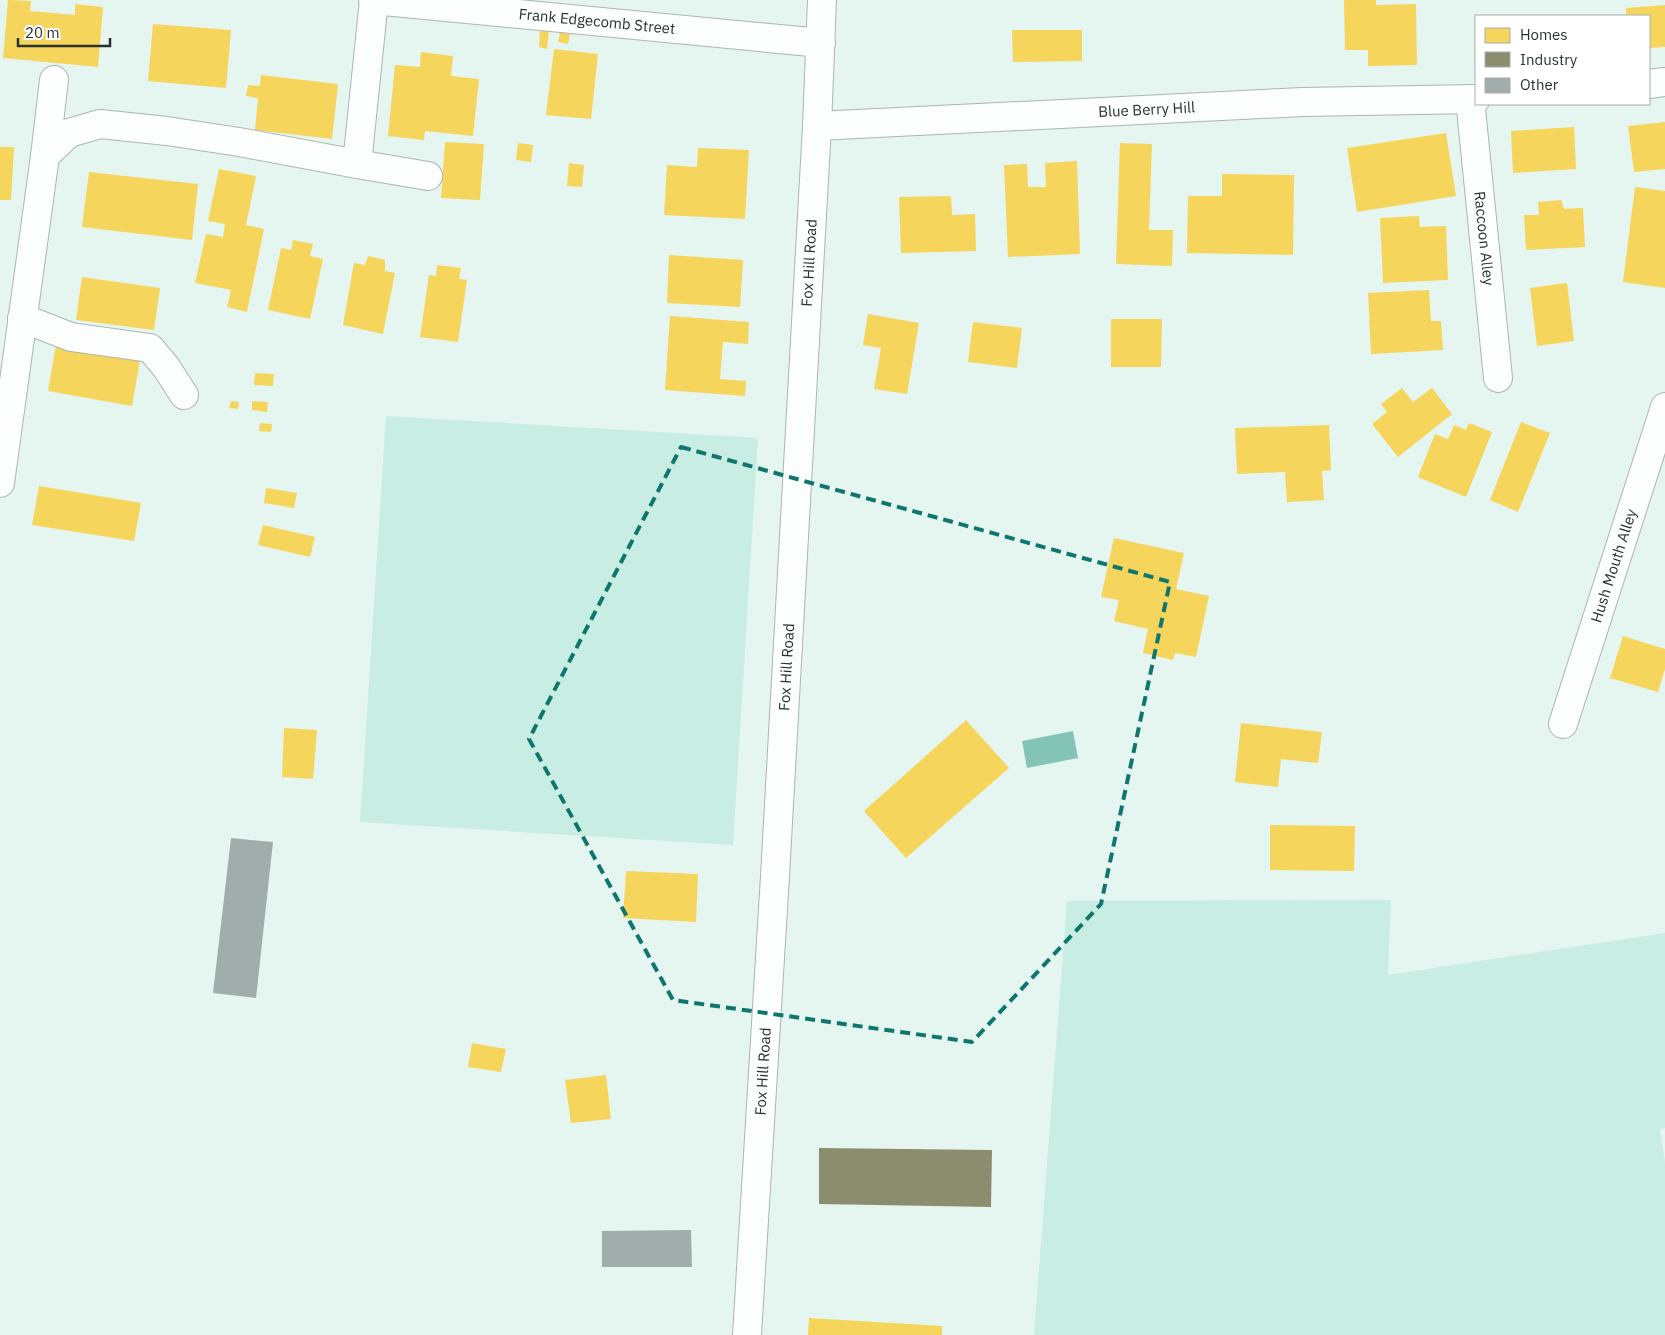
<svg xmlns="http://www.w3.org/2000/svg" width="1665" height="1335" font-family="'IBM Plex Sans',sans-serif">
  <rect width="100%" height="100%" fill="#e5f5f0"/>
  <path fill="#c8ede3" d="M386,416l372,22 -25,407 -373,-23z
    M1391,900l-3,75 277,-42v195l-5,1 5,34v172h-631l33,-434z"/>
  <path fill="#84c4b7" d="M1073,731l5,27 -51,10 -5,-27z"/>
  <path fill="#f6d55c" d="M8,0l23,1 -1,10 45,4v-11l28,3 -5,60 -95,-9z
    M1344,0h32v5l40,-1 1,61 -49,1v-16h-23z
    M1665,5v42l-16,1v-32h-23v-8z
    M153,24l78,6 -5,58 -78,-7z
    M540,29l9,1 -2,19 -8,-2z
    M1012,30h70v31l-69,1z
    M560,32l10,2 -2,10 -10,-2z
    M554,49l44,5 -7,65 -45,-4z
    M421,52l32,4 -2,20 28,3 -6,57 -48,-5 -1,9 -36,-4 7,-71 25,2z
    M261,75l77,9 -6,55 -77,-9 3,-32 -12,-2 2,-11 12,1z
    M1665,122v47l-31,3 -6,-46z
    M1574,127l2,42 -63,4 -2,-42z
    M1446,133l10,63 -99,16 -10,-64z
    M445,142l39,2 -4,56 -39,-2z
    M518,143l15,2 -2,17 -15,-2z
    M1120,143l32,1 -3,86h24l-1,36 -56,-2z
    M0,147h14l-3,53h-11z
    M698,148l51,2 -4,69 -81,-4 3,-50 30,2z
    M1077,161l3,93 -72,3 -4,-92 23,-1 1,23h18l-1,-24z
    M569,163l15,2 -2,22 -15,-1z
    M219,169l37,7 -10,49 18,4 -17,83 -20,-5 4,-17 -36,-7 11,-49 17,3 2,-13 -17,-3z
    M89,172l109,12 -6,56 -110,-13z
    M1222,174l72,1 -1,80 -106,-2 1,-57h34z
    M1635,187l30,4v97l-42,-6z
    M951,196l1,19 23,-1 1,37 -75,2 -2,-56z
    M1561,200l3,9 19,-1 2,39 -59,3 -2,-35h15l-1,-13z
    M1419,216l1,11 26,-1 2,54 -65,3 -3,-65z
    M293,240l20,4 -3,12 13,3 -13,60 -42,-9 13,-62 10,2z
    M669,255l74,5 -3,47 -73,-4z
    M368,256l17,4v11l10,2 -12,61 -40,-9 11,-62 11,2z
    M437,265l24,3 -2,11 8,1 -9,62 -38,-5 9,-62 7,1z
    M82,277l78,11 -6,42 -78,-10z
    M1567,283l7,58 -37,5 -7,-58z
    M1429,290l2,31h10l2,29 -72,4 -3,-61z
    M868,314l51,9 -12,71 -33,-5 7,-41 -18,-3z
    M670,316l79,6 -1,22 -25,-2 -3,37 26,2 -1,15 -80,-6z
    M1111,319h51l-1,48h-50z
    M973,322l49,6 -5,40 -49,-6z
    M56,345l84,15 -8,46 -84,-15z
    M255,373l19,1 -1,12 -19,-1z
    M1402,388l11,14 19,-14 20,26 -54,43 -26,-33 15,-12 -6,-8z
    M231,401l8,1 -1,7 -9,-1z
    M252,401l16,1 -1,10 -15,-2z
    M1521,422l29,11 -32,79 -28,-12z
    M260,423l12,1 -1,8 -12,-1z
    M1469,423l23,9 -26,65 -48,-20 17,-43 13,5 6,-14 12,5z
    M1329,425l2,45 -9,1 2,29 -37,2 -2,-30 -48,2 -2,-46z
    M39,486l102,17 -7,38 -102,-16z
    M266,488l31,5 -3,15 -30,-5z
    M263,525l52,12 -5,20 -52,-12z
    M1114,538l70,15 -8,36 33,7 -13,61 -21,-4 -2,7 -30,-7 5,-24 -34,-8 5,-21 -18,-3z
    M1623,636l42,13v20l-7,23 -48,-14z
    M966,720l43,48 -103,90 -42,-47z
    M1241,723l81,9 -4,31 -37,-4 -3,28 -43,-5z
    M284,728l33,2 -4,49 -31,-2z
    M1270,825l85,1 -1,45 -84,-1z
    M626,871l72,3 -2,48 -73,-4z
    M472,1043l34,6 -5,23 -33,-5z
    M606,1075l5,44 -40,4 -6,-43z
    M809,1318l133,8v9h-134z"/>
  <path fill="#8c8c6e" d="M819,1148l173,2 -1,57 -172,-3z"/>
  <path fill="#a1adaa" d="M231,838l42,4 -17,156 -43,-5z
    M691,1230l1,37h-90v-36z"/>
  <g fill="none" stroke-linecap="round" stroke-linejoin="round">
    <g stroke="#aab6b2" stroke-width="30">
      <g id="minor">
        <path id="s1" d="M373,0l448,43"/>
        <path d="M1649,84l16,-2"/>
        <path id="s2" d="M1470,99l28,279"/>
        <path id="s3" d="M817,126l486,-24 173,-3"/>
        <path d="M45,156l9,-76"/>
        <path d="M357,164l71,12"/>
        <path d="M22,318l49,19 79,11 16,19 18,28"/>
        <path d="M0,483l45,-327 24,-23 31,-9 67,7 72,11 118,22 17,-164"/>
        <path id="s4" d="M1563,724l102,-317"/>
      </g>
    </g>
    <g stroke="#aab6b2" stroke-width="30">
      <g id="major">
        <path id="s5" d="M747,1335l28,-459 42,-750 5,-126"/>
      </g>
    </g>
    <use href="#minor" stroke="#fbfefd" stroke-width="28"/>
    <use href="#major" stroke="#fbfefd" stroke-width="28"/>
  </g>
  <path fill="none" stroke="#0f766e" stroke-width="4" stroke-dasharray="10 6" stroke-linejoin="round" d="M681,447l489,135 -69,322 -129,138 -299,-42 -144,-261z"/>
  <g text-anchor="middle" stroke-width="5" stroke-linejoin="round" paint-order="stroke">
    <g font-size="15" fill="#283330" stroke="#fff">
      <text dy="5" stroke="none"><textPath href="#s1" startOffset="225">Frank Edgecomb Street</textPath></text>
      <text dy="5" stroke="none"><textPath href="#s3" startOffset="330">Blue Berry Hill</textPath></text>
      <text dy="5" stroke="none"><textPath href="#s2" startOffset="140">Raccoon Alley</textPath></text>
      <text dy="5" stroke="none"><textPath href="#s5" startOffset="1074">Fox Hill Road</textPath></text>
      <text dy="5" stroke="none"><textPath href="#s4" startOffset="166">Hush Mouth Alley</textPath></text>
      <text dy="5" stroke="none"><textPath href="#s5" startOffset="669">Fox Hill Road</textPath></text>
      <text dy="5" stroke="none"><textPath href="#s5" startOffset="264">Fox Hill Road</textPath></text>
    </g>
  </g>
  <rect x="1475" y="15" width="175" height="90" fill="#ffffff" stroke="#a9adac"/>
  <rect x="1485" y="28" width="25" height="15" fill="#f6d55c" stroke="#a9adac"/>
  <text x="1520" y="40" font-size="15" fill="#283330">Homes</text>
  <rect x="1485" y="52" width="25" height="15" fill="#8c8c6e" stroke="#a9adac"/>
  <text x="1520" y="65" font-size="15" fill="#283330">Industry</text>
  <rect x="1485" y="78" width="25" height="15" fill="#a1adaa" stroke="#a9adac"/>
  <text x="1520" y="90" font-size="15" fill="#283330">Other</text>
  <path d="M18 38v8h92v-8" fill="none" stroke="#283330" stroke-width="2.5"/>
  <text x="25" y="38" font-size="15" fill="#283330" stroke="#ffffff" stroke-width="4" paint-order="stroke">20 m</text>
</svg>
